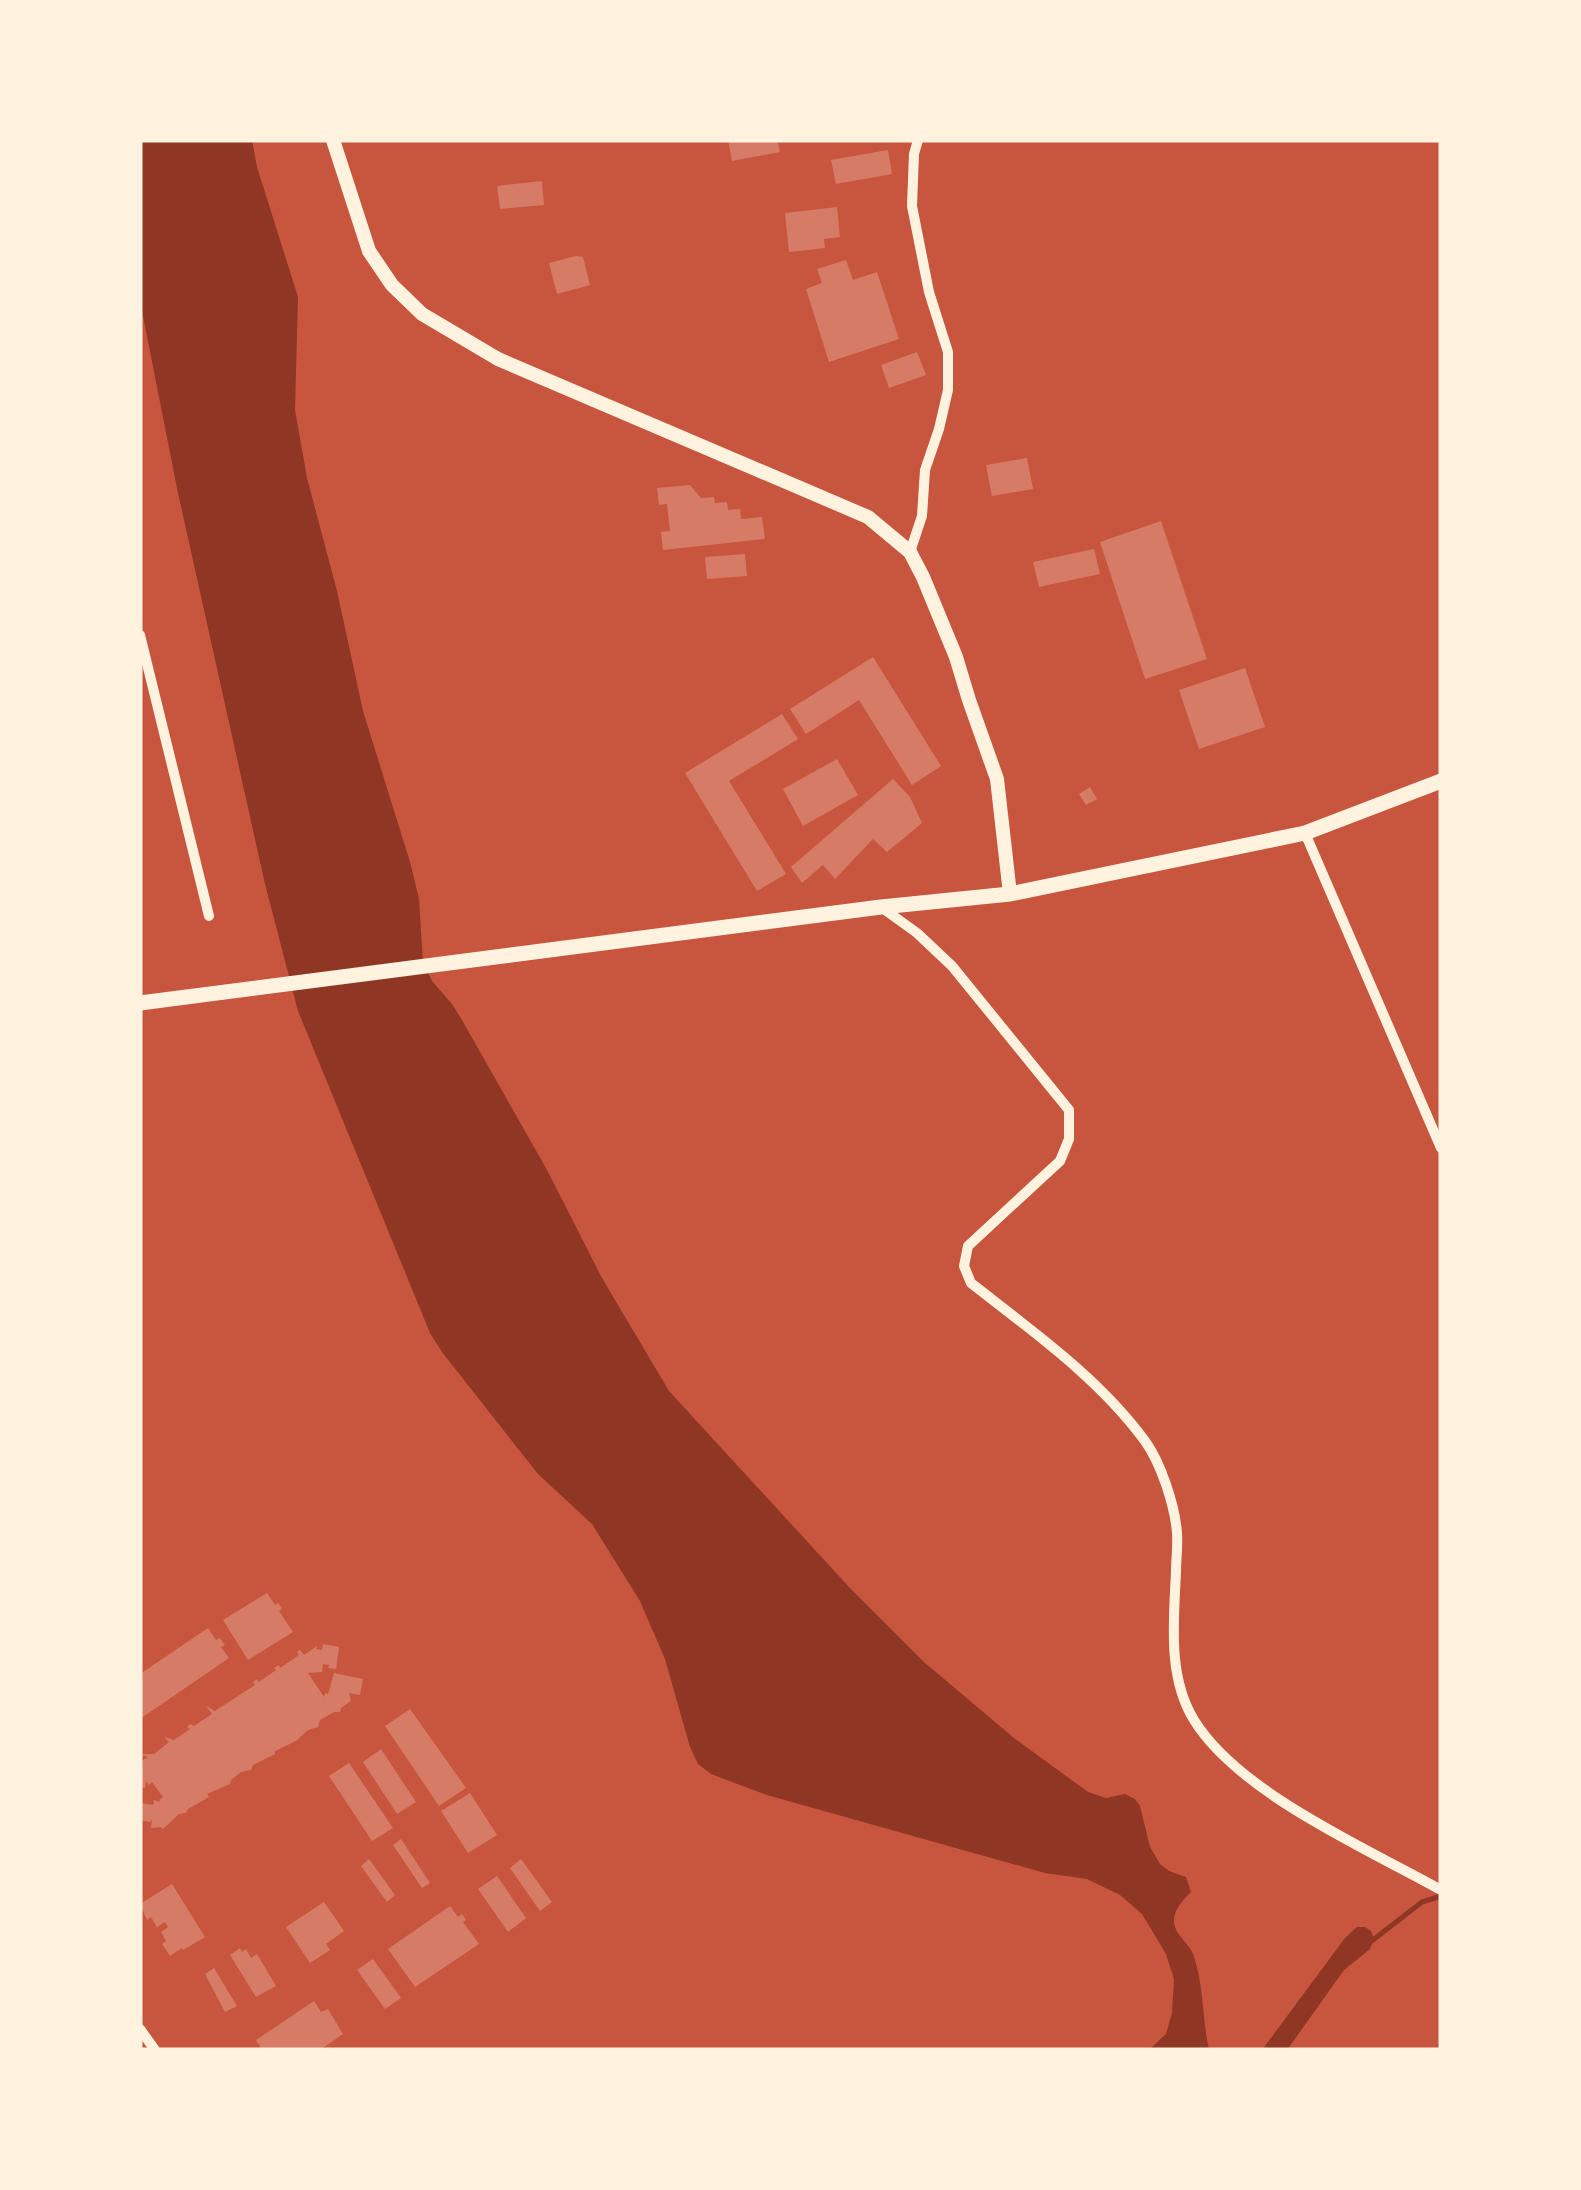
<svg xmlns="http://www.w3.org/2000/svg" width="1581" height="2190" font-family="'Sofia Sans Condensed',sans-serif">
  <rect width="100%" height="100%" fill="#c8553d"/>
  <path fill="#8f3625" d="M140,140h112l5,27 41,130 -3,113 12,68 30,113 26,120 47,151 9,37 4,63 9,19 20,23 10,16 85,150 55,108 67,113 180,196 76,76 89,75 74,54 18,6 19,-4 10,5 5,7 10,41 10,17 9,7 17,6 5,15c-7,7 -16,16 -17,27 -1,15 14,22 19,35 11,30 9,65 16,96h-60l17,-16 6,-21 2,-34 -8,-25 -24,-40 -22,-19 -33,-16 -42,-6 -278,-78 -56,-21 -13,-10 -8,-17 -25,-88 -25,-58 -25,-40 -23,-37 -54,-50 -96,-122 -12,-19 -132,-322 -33,-127 -87,-391 -38,-192z
    M1357,1927h8l6,4 3,8 -4,10 -26,21 -57,80h-25l83,-112z"/>
  <g fill="none" stroke-linecap="round" stroke-linejoin="round">
    <path stroke="#8f3625" stroke-width="5" d="M1369,1943l53,-41 19,-6"/>
  </g>
  <path fill="#d67c66" d="M728,140h49l3,12 -48,9z
    M888,150l4,24 -56,10 -5,-24z
    M542,181l2,24 -44,4 -3,-23z
    M837,207l3,30 -16,2 1,9 -36,4 -4,-39z
    M576,256l7,1 7,28 -33,9 -8,-31z
    M846,260l7,20 24,-8 22,67 -70,23 -23,-73 16,-6 -5,-14z
    M917,352l9,23 -37,13 -8,-23z
    M1027,458l6,31 -41,7 -6,-31z
    M690,485l11,13 13,-1 1,6 12,-1 1,8 12,-1 1,10 21,-2 3,22 -102,11 -2,-18 9,-1 -3,-27 -8,1 -2,-17z
    M1161,521l46,138 -62,20 -45,-137z
    M1094,549l6,25 -61,13 -6,-25z
    M745,554l2,22 -40,3 -2,-22z
    M873,657l68,109 -29,19 -53,-85 -53,34 -16,-25z
    M1245,668l20,59 -66,22 -20,-59z
    M782,714l16,25 -69,42 57,93 -29,17 -72,-118z
    M837,759l21,36 -55,31 -20,-37z
    M893,779l17,18 12,26 -35,29 -14,-13 -38,40 -12,-14 -21,18 -11,-16z
    M1090,787l7,12 -11,6 -7,-11z
    M267,1593l8,12 3,-2 4,6 -3,2 14,21 -45,28 -25,-40z
    M208,1628l8,12 4,-2 5,7 -4,2 8,11 -89,61v-45z
    M323,1644l16,3 -3,22 -8,-1 1,-3 -6,-1 -1,8 -14,1 16,24 1,-4 3,1 6,-21 29,6 -3,16 -11,-2 2,8 -10,7 -1,4h-6l-14,8 -2,7 -10,3 -12,11 -21,10v3l-22,11 -2,5 -10,2 -10,8 -1,4 -23,10 2,3 -21,12 -2,4 -7,1 -16,15 -2,-2 -10,1 1,-8 -2,2 -10,-2 1,-17 12,2 1,-5 7,2 -2,-2 4,-3 -11,-15 -3,3 -3,-4 -1,7 -5,-1v-25l8,-5 -8,-3h14l15,-12 -5,-5 10,3 16,-11 -3,-2 3,-3 4,2 18,-12 -6,-8 9,5 40,-26 -2,-3 4,-3 2,3 17,-12 -2,-2 5,-3 1,3 19,-13 -2,-3 3,-2 4,5 13,-9 -1,3 6,1z
    M410,1709l56,79 -27,18 -54,-80z
    M381,1749l35,53 -19,12 -34,-52z
    M349,1763l44,65 -21,13 -43,-65z
    M470,1793l27,42 -29,18 -27,-42z
    M401,1839l29,44 -8,5 -29,-43z
    M369,1859l26,36 -8,7 -26,-36z
    M521,1859l31,43 -12,9 -30,-43z
    M497,1876l29,42 -18,14 -30,-43z
    M172,1884l33,53 -22,13 -1,-2 -12,8 -8,-12 4,-3 -5,-9 7,-5 -3,-5 -8,5 -6,-10 -4,3 -7,-16z
    M324,1902l20,29 -18,13 4,6 -20,13 -24,-36z
    M450,1906l8,11 4,-3 4,6 -3,2 16,22 -64,43 -27,-38z
    M240,1948l2,4 4,-3 5,9 6,-4 19,32 -20,11 -26,-42z
    M373,1959l28,39 -16,11 -28,-39z
    M214,1968l23,38 -12,6 -20,-38z
    M314,2001l7,11 7,-3 15,25 -23,16h-58l-6,-10z"/>
  <g fill="none" stroke-linecap="round" stroke-linejoin="round">
    <path stroke="#fff3e0" stroke-width="10" d="M910,552l12,-36 3,-46 14,-41 9,-39v-38l-19,-60 -17,-86 2,-52 4,-14
      M140,635l69,281
      M1305,833l136,315
      M881,907l36,26 35,33 117,144v29l-9,22 -92,85 -4,20 7,17c61,48 128,95 174,158 16,22 30,65 32,92 1,13 -1,26 -1,38 -2,49 -9,105 18,149 45,73 172,128 247,170
      M140,2029l15,21"/>
    <path stroke="#fff3e0" stroke-width="14" d="M333,140l36,111 23,34 30,29 76,45 370,158 42,35 13,25 33,80 13,43 28,79 13,115"/>
    <path stroke="#fff3e0" stroke-width="15" d="M140,1003l741,-96 129,-13 295,-61 136,-52"/>
  </g>
  <rect width="1581" height="2190" fill="none" stroke="#fff3e0" stroke-width="285"/>
</svg>
